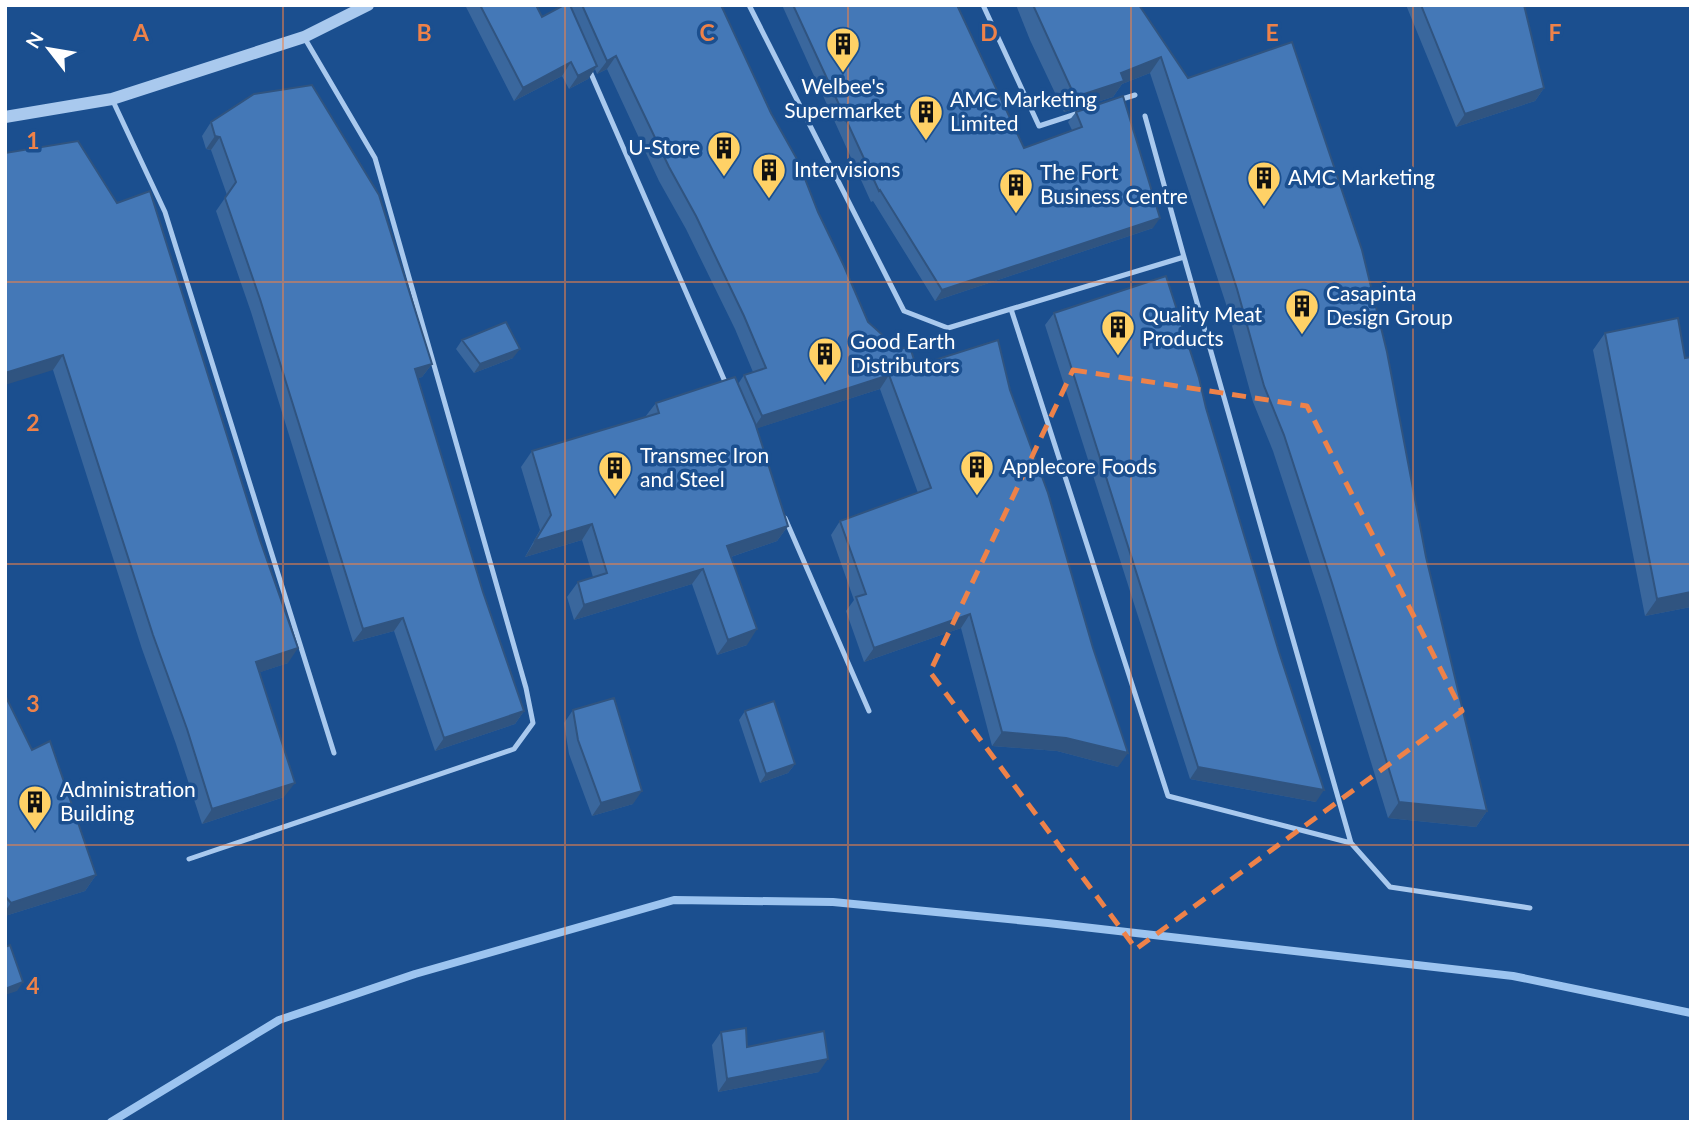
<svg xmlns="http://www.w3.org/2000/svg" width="1696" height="1127" font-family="Lato,sans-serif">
  <rect width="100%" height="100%" fill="#1b4f8f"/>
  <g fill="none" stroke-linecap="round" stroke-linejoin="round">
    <path stroke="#9cc4f0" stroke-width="8" d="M111,1122l168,-102 136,-46 259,-74 159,2 215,21 465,53 178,37"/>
    <path stroke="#a9c9ee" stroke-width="5" d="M749,5l155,306 44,17 236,-71 -39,-141
      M983,5l56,121 40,-13
      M589,69l137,315
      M112,99l53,113 169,541
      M1119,100l16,-5
      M1184,257l167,586 39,44 140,21
      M1011,309l157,487 183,47
      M785,518l84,193
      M189,859l325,-110 19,-26 -7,-35 -151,-530 -71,-121"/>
    <path stroke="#a9c9ee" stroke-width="12" d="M5,117l107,-18 192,-62 64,-32"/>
  </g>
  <path fill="#3a679d" d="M465,5h71l6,12 29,-9 2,-3h148l97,207 50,110 48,44 94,24 108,377 -61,-16 -65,-5 -31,-118 -97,34 -18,-51 8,-11 -23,-65 9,-14 78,-28 -38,-104 -123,39 31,98 -11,15 -46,16 16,88 -30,10 -25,-71 -118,36 -7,-23 11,-15 15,-5 -11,-37 -57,17 15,-27 -19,-63 11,-16 113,-34 11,-14 82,-19 6,-9 9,-3 -18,-43 -49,-100 -27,-48 -52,-112 -10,5 -2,-5 -7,10 -19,10 -7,-13 -48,25z
    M782,5h175l67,143 48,-18 -4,-8 8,-10 77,116 -218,73 -62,-100 -2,1z
    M1016,5h123l287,552 61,254 -11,16 -88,-9 -67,-220 -48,-147 -20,-49 -27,-98 -76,-231 -28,11 -9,13 -49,15 -34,-72z
    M1406,5h118l20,83 -9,13 -79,26z
    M211,122l221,242 -10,13 -4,1 65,214 41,119 -9,13 -80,27 -41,-120 -41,11 -102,-330 -35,-101 11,-16 -16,-45 -5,-1 -4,-13z
    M5,153l283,510 -28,9 24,125 -82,27 -26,-80 -34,-95 -89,-279z
    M1054,313l152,95 110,394 -126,-23 -145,-454z
    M1605,333l86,274 -46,9 -52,-266z
    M462,340l51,18 -39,15 -18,-24z
    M5,695l27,55 64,125 -11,16 -80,25z
    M573,710l60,94 -41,12 -23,-62 -5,-31z
    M745,711l50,53 -7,9 -28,10 -21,-63z
    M721,1032l26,15 72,25 -101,20 -6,-47z"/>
  <path fill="#305480" d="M616,56l-9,13 -10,5 10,-13z
    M1161,57l-11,16 -28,11 -9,13 -49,15 11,-15 46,-24z
    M571,62l-9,14 -48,25 9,-13z
    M597,66l-9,13 -19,10 9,-13z
    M1544,88l-9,13 -79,26 9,-13z
    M215,136l5,1 -9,13 -5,-1z
    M1160,218l-7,10 -218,73 7,-11z
    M520,349l-7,9 -39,15 6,-9z
    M63,355l-10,15 -48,15v-12z
    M432,364l-10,13 -16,5 9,-13z
    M889,375l-9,14 -128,41 10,-14z
    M592,524l-10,16 -57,17 10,-16z
    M788,526l-11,15 -61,21 11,-16z
    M703,569l-11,15 -118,36 10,-15z
    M1691,592v15l-46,9 12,-17z
    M970,614l-9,14 -97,34 10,-14z
    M403,618l-9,13 -41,11 10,-13z
    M757,629l-10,16 -30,10 11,-15z
    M298,648l-10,15 -42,14 10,-15z
    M524,711l-9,13 -80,27 9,-13z
    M1002,732l64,6 62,15 -10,14 -61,-16 -65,-5z
    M795,764l-7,9 -28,10 6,-9z
    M1198,767l126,23 -8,12 -126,-23z
    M295,783l-11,14 -82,27 10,-15z
    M642,791l-9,13 -41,12 9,-13z
    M1399,802l88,9 -11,16 -88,-9z
    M96,875l-11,16 -80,25v-5l6,-8z
    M23,982l-6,9 -12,4v-6z
    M828,1059l-9,13 -101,20 9,-13z"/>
  <path fill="#4478b7" stroke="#305480" stroke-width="2" d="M480,5h56l6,12 22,-12h6l27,61 -19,10 -7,-14 -48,26z
    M582,5h139l50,108 27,48 20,51 26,54 24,56 30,27 12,-2 6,19 82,-26 12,50 38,103 45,155 35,105 -62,-15 -64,-6 -32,-118 -96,34 -18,-51 10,-3 -26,-73 91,-33 -42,-113 -127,41 -18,-41 22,-7 -22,-52 -48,-100 -27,-49 -53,-111 -9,5z
    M793,5h164l67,143 58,-21 -6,-15 47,-16 37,122 -218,72 -62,-100 -1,1z
    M1033,5h106l49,73 104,-36 70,208 25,102 39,205 61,254 -88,-9 -67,-219 -48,-148 -20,-49 -27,-97 -76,-232 -40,16 3,8 -49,16z
    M1421,5h103l20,83 -79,26z
    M312,85l67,110 53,169 -17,5 68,223 41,119 -80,27 -41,-120 -40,11 -103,-330 -35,-101 11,-16 -16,-45 -5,-1 -4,-14 43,-28z
    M78,141l39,62 33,-12 110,349 38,108 -42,14 39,121 -83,26 -25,-80 -34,-94 -90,-280 -58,18v-220z
    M1166,276l33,102 7,30 73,244 45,138 -126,-23 -144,-454z
    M1678,318l7,40 6,-1v235l-34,7 -52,-266z
    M506,322l14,27 -40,15 -18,-24z
    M735,377l20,46 33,103 -61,20 30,83 -29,11 -25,-71 -119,36 -6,-23 29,-9 -15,-49 -57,17 16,-26 -19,-64 127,-38 -3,-10z
    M5,695l27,55 18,-9 46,134 -85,28 -6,-7z
    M614,698l28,93 -41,12 -23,-63 -5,-30z
    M774,701l21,63 -29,10 -21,-63z
    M10,945l13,37 -18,7v-42z
    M746,1028l1,19 77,-16 4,28 -101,20 -6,-47z"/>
  <path fill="none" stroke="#ee8249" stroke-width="5" stroke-dasharray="14 9" stroke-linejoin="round" d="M1073,370l234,36 155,305 -326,238 -206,-277z"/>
  <path fill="none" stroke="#ee8249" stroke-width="2" stroke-opacity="0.55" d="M283,5v1117M565,5v1117M848,5v1117M1131,5v1117M1413,5v1117M5,282h1686M5,564h1686M5,845h1686"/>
  <defs>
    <g id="building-pin" transform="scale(1.75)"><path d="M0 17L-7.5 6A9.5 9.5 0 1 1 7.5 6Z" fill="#ffd166" stroke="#1b4f8f"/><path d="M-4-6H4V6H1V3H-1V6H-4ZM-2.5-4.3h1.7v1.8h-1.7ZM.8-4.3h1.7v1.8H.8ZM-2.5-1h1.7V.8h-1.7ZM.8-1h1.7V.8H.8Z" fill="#111"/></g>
  </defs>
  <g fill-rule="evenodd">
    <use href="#building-pin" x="843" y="44"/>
    <use href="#building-pin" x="926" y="112"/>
    <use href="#building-pin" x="724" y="148"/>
    <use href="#building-pin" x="769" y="170"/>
    <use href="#building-pin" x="1264" y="178"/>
    <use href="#building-pin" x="1016" y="185"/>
    <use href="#building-pin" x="1302" y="306"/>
    <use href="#building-pin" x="1118" y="327"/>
    <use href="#building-pin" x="825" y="354"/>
    <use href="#building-pin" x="977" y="467"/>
    <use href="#building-pin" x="615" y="468"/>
    <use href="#building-pin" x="35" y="802"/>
  </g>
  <g text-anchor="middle" stroke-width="7" stroke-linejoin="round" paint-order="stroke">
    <g font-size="21" fill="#fff" stroke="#1b4f8f" text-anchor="start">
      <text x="843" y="94" text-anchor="middle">Welbee's<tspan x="843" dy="24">Supermarket</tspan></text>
      <text x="950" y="107">AMC Marketing<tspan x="950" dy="24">Limited</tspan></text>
      <text x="700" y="155" text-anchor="end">U-Store</text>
      <text x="794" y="177">Intervisions</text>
      <text x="1040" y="180">The Fort<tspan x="1040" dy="24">Business Centre</tspan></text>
      <text x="1288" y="185">AMC Marketing</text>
      <text x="1326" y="301">Casapinta<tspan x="1326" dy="24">Design Group</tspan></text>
      <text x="1142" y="322">Quality Meat<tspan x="1142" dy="24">Products</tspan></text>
      <text x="850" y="349">Good Earth<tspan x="850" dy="24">Distributors</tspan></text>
      <text x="640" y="463">Transmec Iron<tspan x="640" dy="24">and Steel</tspan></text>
      <text x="1002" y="474">Applecore Foods</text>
      <text x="60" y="797">Administration<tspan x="60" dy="24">Building</tspan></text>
    </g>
  </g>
  <g font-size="23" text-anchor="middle" font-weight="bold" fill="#ee8249" stroke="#1b4f8f" stroke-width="7" stroke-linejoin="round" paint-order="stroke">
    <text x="141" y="41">A</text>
    <text x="424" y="41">B</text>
    <text x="707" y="41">C</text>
    <text x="989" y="41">D</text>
    <text x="1272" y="41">E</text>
    <text x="1555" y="41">F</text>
    <text x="33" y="149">1</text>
    <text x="33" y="431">2</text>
    <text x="33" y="712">3</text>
    <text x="33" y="994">4</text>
  </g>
  <rect width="1696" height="1127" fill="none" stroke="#ffffff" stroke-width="14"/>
  <g transform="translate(49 49) rotate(301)" stroke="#1b4f8f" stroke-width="5" paint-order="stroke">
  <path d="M0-5L12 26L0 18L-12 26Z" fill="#ffffff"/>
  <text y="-10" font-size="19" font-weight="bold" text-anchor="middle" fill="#ffffff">N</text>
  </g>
</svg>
